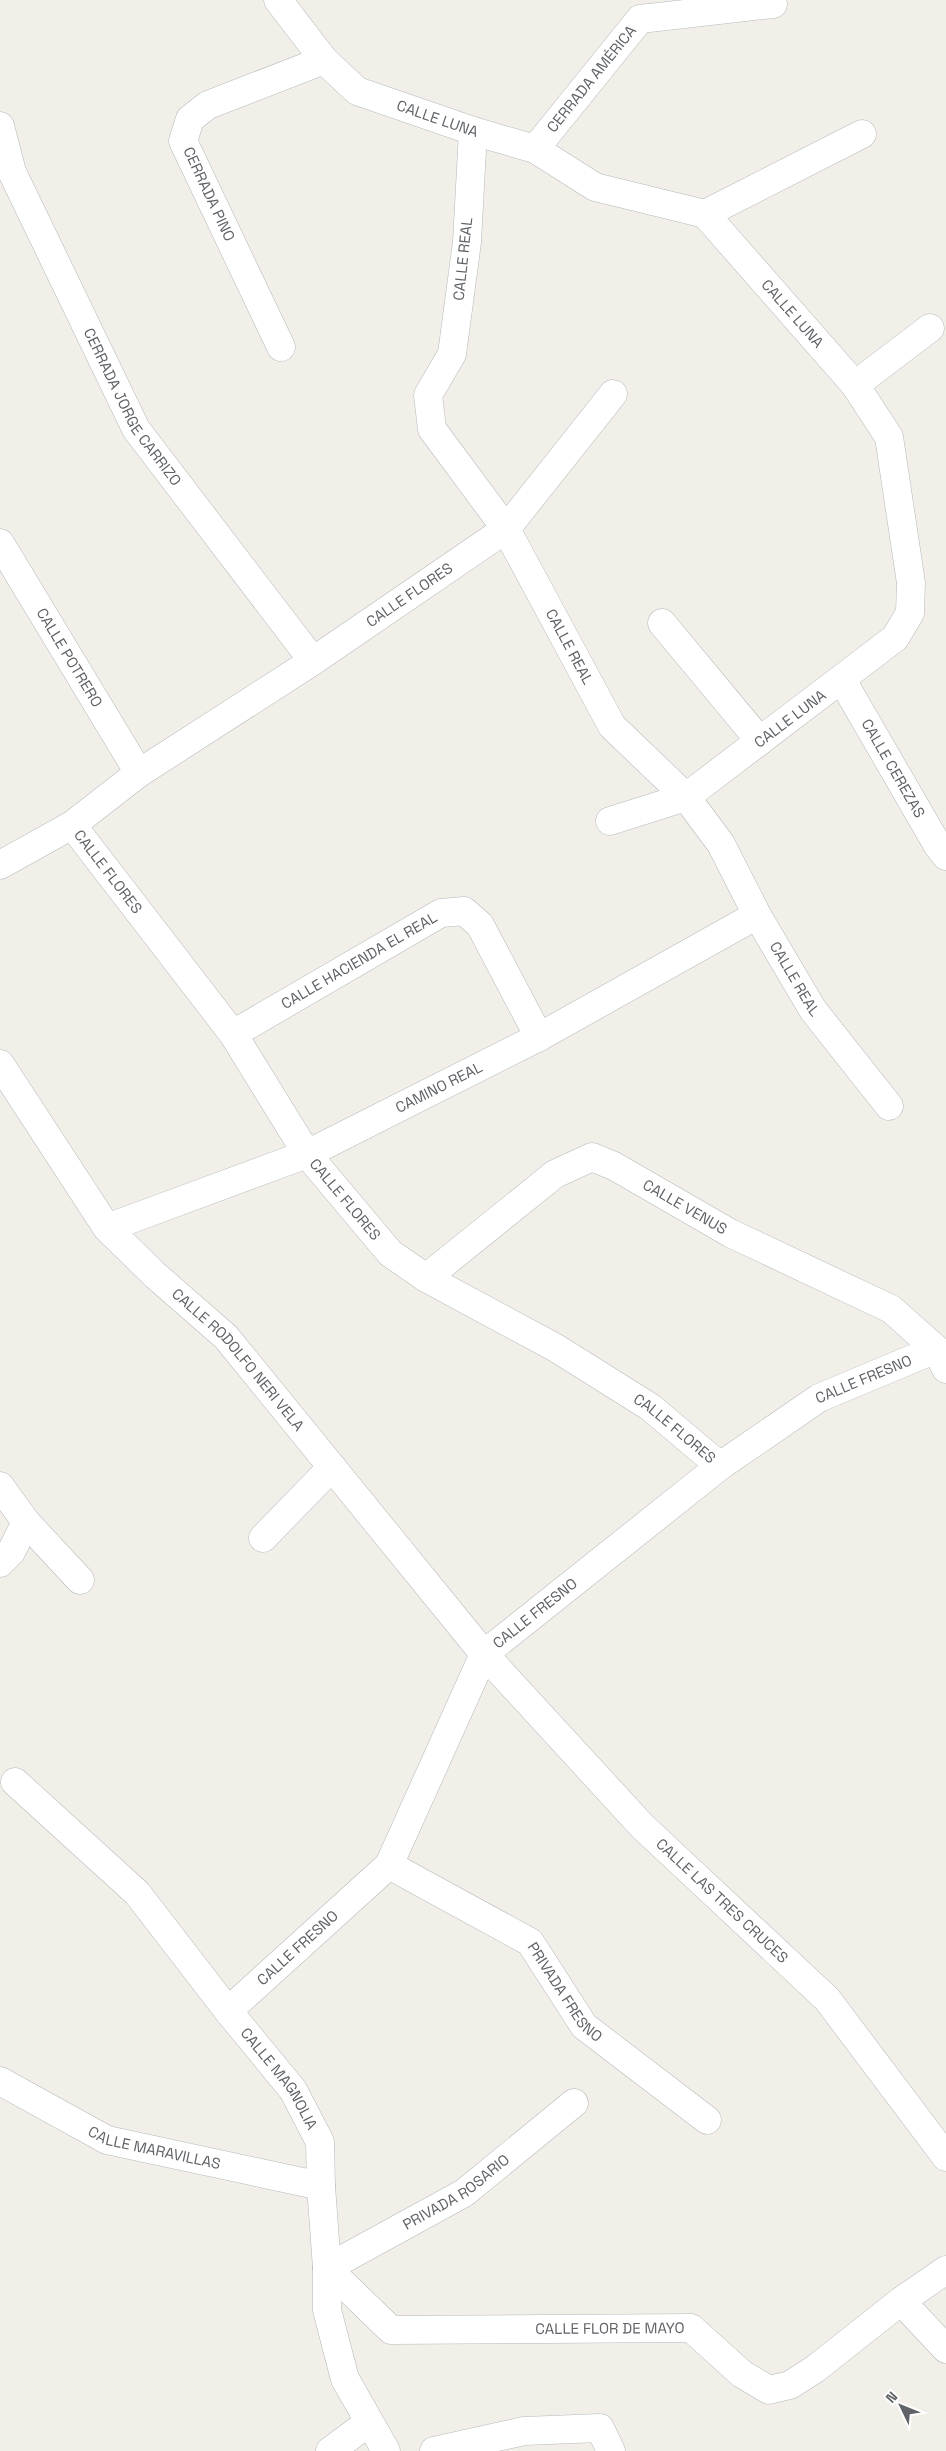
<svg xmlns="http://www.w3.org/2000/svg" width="946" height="2451" font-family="'Space Grotesk',sans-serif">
  <rect width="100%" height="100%" fill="#f1efe8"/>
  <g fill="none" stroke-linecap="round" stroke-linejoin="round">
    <g stroke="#b5b8bc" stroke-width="29">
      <g id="minor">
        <path id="s1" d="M278,0l46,60 33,31 116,40 62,18 60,38 110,27 150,171 34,52 22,146 -1,30 -15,25 -209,159 -76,24"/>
        <path id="s2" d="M0,126l12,46 124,257 177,232"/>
        <path id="s3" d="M473,131l-6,111 -15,112 -24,41 4,34 74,100 106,197 74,71 35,47 36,71 56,95 76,96"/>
        <path id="s4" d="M535,149l105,-130 133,-15"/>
        <path d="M705,214l157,-80"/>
        <path d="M281,347l-98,-206 7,-22 18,-14 116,-45"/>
        <path d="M855,385l75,-57"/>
        <path id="s5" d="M0,543l139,230"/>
        <path d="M662,623l98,118"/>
        <path id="s6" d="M842,680l96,166 8,10"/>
        <path id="s7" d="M72,825l161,209 74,120 83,99 36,25 130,70 94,59 70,59"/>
        <path id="s8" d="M0,865l72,-40 67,-52 174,-112 193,-132 107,-135"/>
        <path id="s9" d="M233,1034l208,-121 23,-2 16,14 59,112"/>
        <path id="s10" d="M0,1064l107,164 48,47 71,62 258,317 158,172 185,173 119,158"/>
        <path id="s11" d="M107,1228l200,-74 232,-117 218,-122"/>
        <path id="s12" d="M426,1278l129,-104 37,-17 22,9 116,67 161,76 45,40 10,20"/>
        <path d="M0,1486l26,36 -15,30 -11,11"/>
        <path d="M26,1522l54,58"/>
        <path d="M263,1538l69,-71"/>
        <path id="s13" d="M15,1782l122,111 91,118 65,79 27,52 1,44 6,82v42l18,69 41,72"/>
        <path id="s14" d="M389,1865l141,77 54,84 123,94"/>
        <path id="s15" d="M228,2011l161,-146 95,-211 236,-188 99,-68 117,-49"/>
        <path id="s16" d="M0,2081l107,59 214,46"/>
        <path id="s17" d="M327,2268l64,62 300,-2 51,46 27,16 21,-5 25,-16 86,-68 45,-31"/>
        <path id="s18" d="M327,2268l137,-75 110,-90"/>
        <path d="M901,2301l45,48"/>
        <path d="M330,2451l38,-28"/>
        <path d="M434,2451l90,-20 76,-3 11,23"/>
      </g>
    </g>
    <use href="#minor" stroke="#fff" stroke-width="28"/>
  </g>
  <g text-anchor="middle" stroke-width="4" stroke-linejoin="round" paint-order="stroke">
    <g font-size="15" fill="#5f6368" stroke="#fff">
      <text dy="5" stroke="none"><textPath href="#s4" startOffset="90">CERRADA AMÉRICA</textPath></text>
      <text dy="5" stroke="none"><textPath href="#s1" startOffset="206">CALLE LUNA</textPath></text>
      <text transform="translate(209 194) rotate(65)" y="5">CERRADA PINO</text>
      <text transform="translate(463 259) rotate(-84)" y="5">CALLE REAL</text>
      <text dy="5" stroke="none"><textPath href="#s1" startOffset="625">CALLE LUNA</textPath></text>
      <text dy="5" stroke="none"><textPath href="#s2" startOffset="312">CERRADA JORGE CARRIZO</textPath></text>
      <text dy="5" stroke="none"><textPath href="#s8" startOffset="491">CALLE FLORES</textPath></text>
      <text dy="5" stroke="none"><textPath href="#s3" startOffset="564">CALLE REAL</textPath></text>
      <text dy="5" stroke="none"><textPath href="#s5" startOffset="134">CALLE POTRERO</textPath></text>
      <text transform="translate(790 719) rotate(-37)" y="5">CALLE LUNA</text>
      <text dy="5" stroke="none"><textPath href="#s6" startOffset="102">CALLE CEREZAS</textPath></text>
      <text dy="5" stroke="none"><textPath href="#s7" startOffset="59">CALLE FLORES</textPath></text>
      <text dy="5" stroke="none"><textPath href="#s9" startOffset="146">CALLE HACIENDA EL REAL</textPath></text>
      <text dy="5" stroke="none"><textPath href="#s3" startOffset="969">CALLE REAL</textPath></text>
      <text dy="5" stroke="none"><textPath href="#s11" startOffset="361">CAMINO REAL</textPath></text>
      <text dy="5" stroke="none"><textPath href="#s7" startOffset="464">CALLE FLORES</textPath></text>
      <text dy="5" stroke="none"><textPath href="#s12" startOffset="312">CALLE VENUS</textPath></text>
      <text dy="5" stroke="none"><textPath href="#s10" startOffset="382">CALLE RODOLFO NERI VELA</textPath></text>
      <text dy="5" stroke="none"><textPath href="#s15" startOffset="919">CALLE FRESNO</textPath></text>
      <text dy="5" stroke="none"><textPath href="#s7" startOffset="869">CALLE FLORES</textPath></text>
      <text dy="5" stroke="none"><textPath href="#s15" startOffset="514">CALLE FRESNO</textPath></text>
      <text dy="5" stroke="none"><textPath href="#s10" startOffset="1109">CALLE LAS TRES CRUCES</textPath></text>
      <text dy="5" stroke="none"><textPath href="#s15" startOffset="94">CALLE FRESNO</textPath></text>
      <text dy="5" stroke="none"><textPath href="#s14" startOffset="222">PRIVADA FRESNO</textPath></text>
      <text dy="5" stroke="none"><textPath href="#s13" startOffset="399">CALLE MAGNOLIA</textPath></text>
      <text dy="5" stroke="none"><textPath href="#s16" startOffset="170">CALLE MARAVILLAS</textPath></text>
      <text dy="5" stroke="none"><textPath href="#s18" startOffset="150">PRIVADA ROSARIO</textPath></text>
      <text dy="5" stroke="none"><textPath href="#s17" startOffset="308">CALLE FLOR DE MAYO</textPath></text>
    </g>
  </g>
  <g transform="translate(901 2406) rotate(313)" stroke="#ffffff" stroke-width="4" paint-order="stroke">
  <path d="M0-4L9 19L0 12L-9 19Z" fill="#5f6368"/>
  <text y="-8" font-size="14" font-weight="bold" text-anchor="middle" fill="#5f6368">N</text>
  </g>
</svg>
